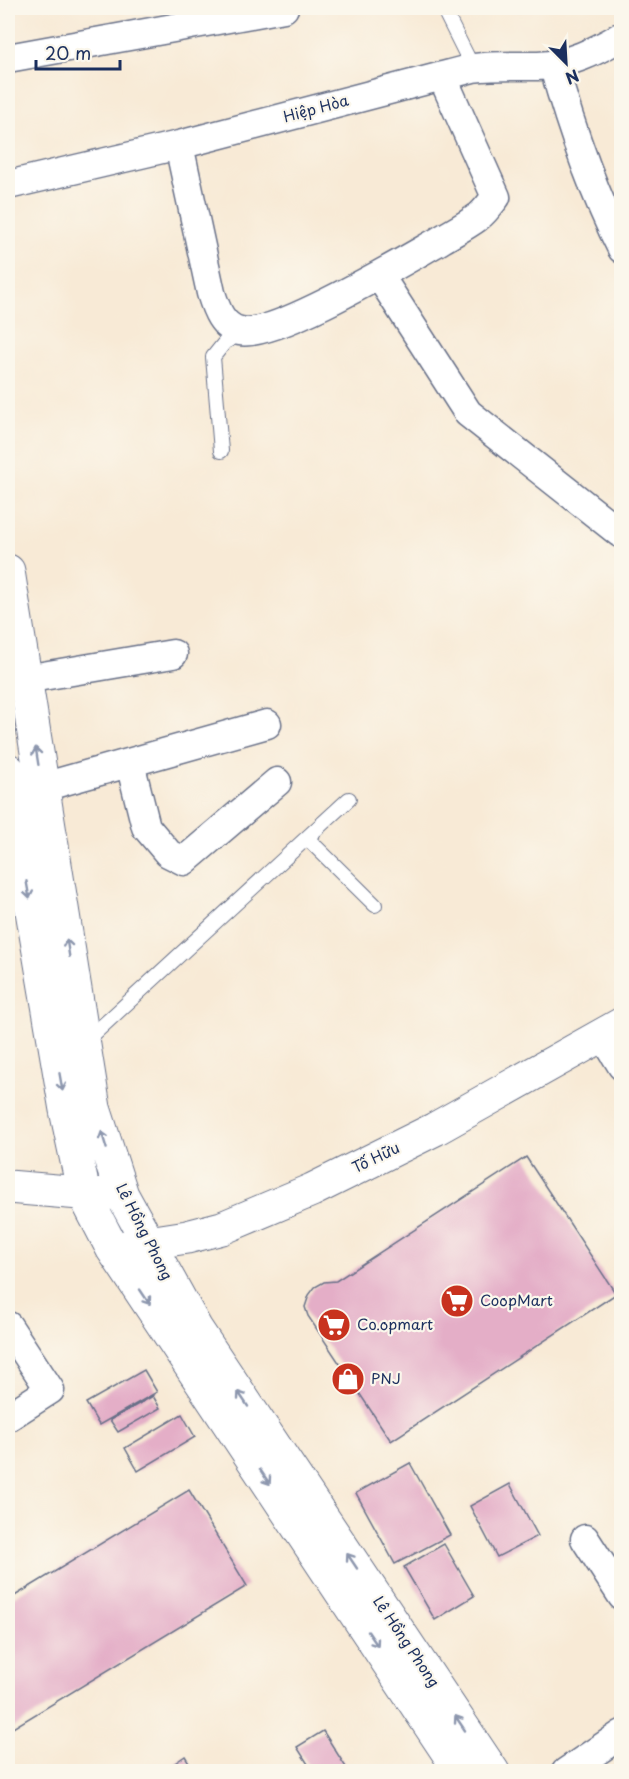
<svg xmlns="http://www.w3.org/2000/svg" width="629" height="1779" font-family="'Playpen Sans',sans-serif">
  <rect width="100%" height="100%" fill="#fbf7ec"/>
  <filter id="ink" filterUnits="userSpaceOnUse"><feTurbulence type="fractalNoise" baseFrequency=".0167" numOctaves="2"/><feDisplacementMap in="SourceGraphic" scale="12" xChannelSelector="R" yChannelSelector="G"/><feConvolveMatrix kernelMatrix="1 2 1 2 8 2 1 2 1" color-interpolation-filters="sRGB"/></filter>
  <filter id="wash" filterUnits="userSpaceOnUse"><feTurbulence type="fractalNoise" baseFrequency=".008" numOctaves="4" result="noise"/><feDisplacementMap in="SourceGraphic" scale="24" xChannelSelector="R" yChannelSelector="G"/><feGaussianBlur stdDeviation="1.35" result="paint"/><feColorMatrix in="noise" values="0 0 0 0 0 0 0 0 0 0 0 0 0 0 0 0 0 1.4 0 .05"/><feComposite in="paint" operator="in"/></filter>
  <g filter="url(#wash)">
    <rect width="100%" height="100%" fill="#f8ead6"/>
    <g id="blocks">
      <path fill="#e4aec7" d="M526,1157l90,137 -225,147 -83,-125 -3,-9 4,-12 6,-8 9,-5 12,-1z
        M144,1370l13,22 -58,33 -13,-22z
        M153,1396l7,12 -42,24 -8,-12z
        M182,1414l13,23 -57,34 -13,-23z
        M410,1463l40,72 -55,29 -39,-71z
        M510,1484l28,52 -41,21 -27,-51z
        M189,1490l58,96 -239,145v-131z
        M444,1544l30,52 -39,24 -31,-53z
        M323,1731l26,41h-36l-16,-25z
        M185,1756l10,16h-33z"/>
    </g>
  </g>
  <g filter="url(#ink)">
    <use href="#blocks" fill-opacity="0" stroke="#687088" stroke-width="1.5"/>
    <g fill="none" stroke-linecap="round" stroke-linejoin="round">
      <g stroke="#687088" stroke-width="16">
        <path id="lane" d="M443,8l30,60
          M221,451l-8,-94 12,-15 17,-9
          M307,838l68,67
          M85,1042l264,-243"/>
      </g>
      <g stroke="#687088" stroke-width="31">
        <path id="street" d="M8,58l276,-50
          M553,64c18,64 39,126 69,185
          M179,145l32,148c5,16 11,34 29,38 34,8 165,-71 199,-90 13,-8 27,-15 39,-24 7,-5 13,-14 18,-20l-54,-121
          M8,185l171,-40 294,-77c22,-3 43,-2 65,-2 31,-1 58,-15 84,-30
          M379,275l89,138 152,120
          M25,679l148,-25
          M130,763l16,64 22,26 16,8 93,-79
          M43,787l224,-63
          M603,1035l19,31
          M8,1326l42,64 -42,27
          M585,1539l37,57
          M566,1772l56,-38"/>
      </g>
      <g stroke="#687088" stroke-width="35">
        <path id="secondary" d="M8,571l86,537 28,87 74,134 297,443
          M8,770l58,340 18,84 28,54 349,524
          M8,1187l96,8
          M129,1246l58,-9 35,-9 90,-38 123,-61 187,-105"/>
      </g>
      <use href="#lane" stroke="#fff" stroke-width="14"/>
      <use href="#street" stroke="#fff" stroke-width="28"/>
      <use href="#secondary" stroke="#fff" stroke-width="33"/>
    </g>
    <defs><path id="oneway-shaft" d="M-6 0H5M1.5-3L5.5 0L1.5 3" fill="none" stroke-width="1.6" stroke-linecap="round" stroke-linejoin="round" transform="scale(1.5)"/></defs>
    <g stroke="#8d97ae">
      <use href="#oneway-shaft" transform="translate(37 756) rotate(-99)"/>
      <use href="#oneway-shaft" transform="translate(28 890) rotate(80)"/>
      <use href="#oneway-shaft" transform="translate(68 948) rotate(-99)"/>
      <use href="#oneway-shaft" transform="translate(61 1082) rotate(80)"/>
      <use href="#oneway-shaft" transform="translate(104 1140) rotate(-107)"/>
      <use href="#oneway-shaft" transform="translate(145 1297) rotate(56)"/>
      <use href="#oneway-shaft" transform="translate(243 1399) rotate(-124)"/>
      <use href="#oneway-shaft" transform="translate(265 1477) rotate(56)"/>
      <use href="#oneway-shaft" transform="translate(352 1561) rotate(-124)"/>
      <use href="#oneway-shaft" transform="translate(373 1639) rotate(56)"/>
      <use href="#oneway-shaft" transform="translate(460 1723) rotate(-124)"/>
    </g>
  </g>
  <defs>
    <g id="supermarket-disc" transform="scale(1.725)"><circle r="9.5" fill="#c8321e" stroke="#fbf7ec"/><path d="M-6-5.5h2.5l.6 2H6L4.5 2H-2.5L-4.4-4H-6ZM-1.5 3.2a1.3 1.3 0 1 0 .1 0ZM3 3.2a1.3 1.3 0 1 0 .1 0Z" fill="#fff"/></g>
    <g id="shop-disc" transform="scale(1.725)"><circle r="9.5" fill="#c8321e" stroke="#fbf7ec"/><path d="M-5-2.5h2.3a2.7 3.5 0 0 1 5.4 0H5L5.5 6h-11ZM-1.5-2.5h3a1.5 2.3 0 0 0-3 0Z" fill="#fff"/></g>
  </defs>
  <g fill-rule="evenodd">
    <use href="#supermarket-disc" x="457" y="1301"/>
    <use href="#supermarket-disc" x="334" y="1325"/>
    <use href="#shop-disc" x="348" y="1379"/>
  </g>
  <g text-anchor="middle" stroke-width="4.5" stroke-linejoin="round" paint-order="stroke">
    <g font-size="15" fill="#1b2f5e" stroke="#fbf7ec">
      <text transform="translate(316 109) rotate(-15)" y="5">Hiệp Hòa</text>
      <text transform="translate(376 1158) rotate(-26)" y="5">Tố Hữu</text>
      <text transform="translate(144 1232) rotate(63)" y="5">Lê Hồng Phong</text>
      <text transform="translate(406 1642) rotate(56)" y="5">Lê Hồng Phong</text>
    </g>
    <g font-size="15" fill="#1b2f5e" stroke="#fbf7ec" text-anchor="start">
      <text x="480" y="1306">CoopMart</text>
      <text x="357" y="1330">Co.opmart</text>
      <text x="371" y="1384">PNJ</text>
    </g>
  </g>
  <rect width="629" height="1779" fill="none" stroke="#fbf7ec" stroke-width="30"/>
  <g transform="translate(566 63) rotate(156)" stroke="#fbf7ec" stroke-width="4.5" paint-order="stroke">
  <path d="M0-4.5L10 22L0 15L-10 22Z" fill="#1b2f5e"/>
  <text y="-9" font-size="16" font-weight="bold" text-anchor="middle" fill="#1b2f5e">N</text>
  </g>
  <path d="M36 60v9h84v-9" fill="none" stroke="#1b2f5e" stroke-width="3"/>
  <text x="45" y="60" font-size="18" fill="#1b2f5e" stroke="#fbf7ec" stroke-width="4.5" paint-order="stroke">20 m</text>
</svg>
